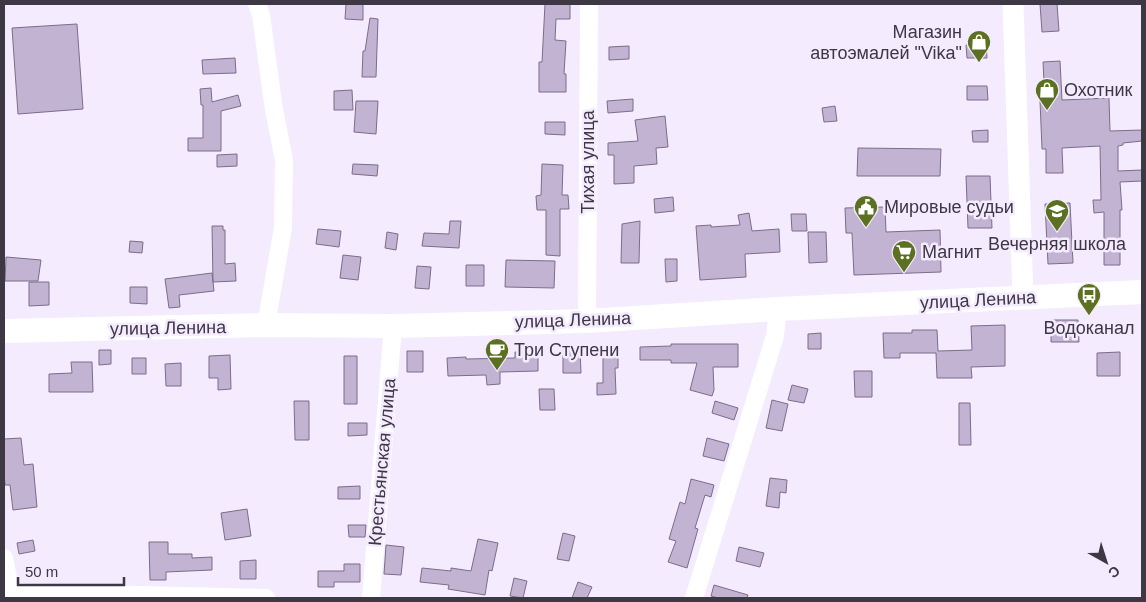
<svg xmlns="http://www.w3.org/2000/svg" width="1146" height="602" font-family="Arial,sans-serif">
  <rect width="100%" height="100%" fill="#f4ebff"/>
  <path fill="#c2b3d3" stroke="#7b6d8a" d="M346,4h17v16l-18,-1z
    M545,4h25v15h-14l-1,21 11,1 -2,33h2v18h-27v-30h3z
    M1040,4h17l2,27 -17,1z
    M370,18l8,1 -2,58h-14l1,-26h2z
    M77,24l6,85 -65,5 -6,-86z
    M986,44l1,14h-20l-1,-13z
    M629,46v13l-20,1v-13z
    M235,58l1,15 -33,1 -1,-14z
    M1060,61l2,39 47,-2 1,33 32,-1v11l-19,2v2l-5,1v25l24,-1v11l-22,1 2,28h-2v55h-16v-53l-10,1 -1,-13h8l-1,-54 -38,2 1,25h-17v-24h-4l-2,-48h5l-2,-39z
    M967,86h20l1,14h-21z
    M211,88l1,14 26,-7 3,11 -20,5v40h-33v-13h15v-33h-2l-1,-16z
    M352,90l1,20h-19v-19z
    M633,99v12l-25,2 -1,-12z
    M356,101h22l-2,33 -22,-2z
    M835,106l2,15 -13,1 -2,-14z
    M665,116l3,31 -12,1 1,16 -23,2v17l-20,1v-29h-6v-12l30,-2 -3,-21z
    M545,122h20v13l-20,-1z
    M988,130v12h-15l-1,-11z
    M858,148l83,1 -1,27h-83z
    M237,154v12l-20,1v-12z
    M353,164l25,1 -1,11 -25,-2z
    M542,164l21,1 -1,30h6l1,14h-9v47l-14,-1v-45h-9l-1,-14 5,-1z
    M966,176h24l2,52h-24z
    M673,197l1,14 -19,2 -1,-14z
    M1070,203l3,60 -25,1 -3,-60z
    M885,207l1,25 54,-2 1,42 -87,3 -2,-42h-6l-1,-25z
    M749,213l3,18 27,-2 1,23 -35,2 1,23 -46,3 -4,-54 15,-1v2l29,-2 -2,-10z
    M791,214h15l1,17h-15z
    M450,221h11l-2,27 -37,-2 2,-13 25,1z
    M640,221l-1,42h-18l1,-39z
    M212,226h11v4h2v34l10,-1 1,18 -23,1z
    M318,229l23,2 -2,16 -23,-3z
    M387,232l11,2 -2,16 -11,-2z
    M808,232h18l1,30 -18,1z
    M130,241l13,1 -1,11 -13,-1z
    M343,255l18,2 -3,23 -18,-2z
    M6,257l35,3 -3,21h-33z
    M665,259h12v22l-11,1z
    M506,260l49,1 -1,27 -49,-1z
    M466,265h18v21h-18z
    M417,266l14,1 -2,22 -14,-1z
    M212,273l2,18 -35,4 1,12 -11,1 -4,-29z
    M29,282h20v23l-20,1z
    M130,287h17v17l-17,-1z
    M1051,320h27l1,22h-28z
    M1005,325v41l-34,1 1,11h-35l-1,-25h-36v5h-16l-1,-25h29v-3h25l1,21 34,-1 -1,-24z
    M821,333v16h-13v-15z
    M671,344h67v23h-25l1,23 -2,6 -22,-6 7,-27h-26v-3h-31v-13l31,-1z
    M580,349l1,24h-18v-23z
    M603,349h15v19h-3l1,26 -19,1v-12h6z
    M99,350h12v14l-12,1z
    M407,351h16v21h-16z
    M515,352h23v19l-38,1v12l-13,1 -1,-10 -38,1 -1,-18 19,-1v2l49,-1z
    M1120,352v24h-23v-23z
    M230,355l1,34 -13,1v-12h-9v-22z
    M344,356h13v48h-13z
    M132,358h14v16h-14z
    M71,362h21l1,30h-44v-18l23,-1z
    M181,363v23h-15l-1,-22z
    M854,371h18v26h-17z
    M792,385l16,4 -4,14 -16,-3z
    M539,389h15l1,21h-15z
    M772,400l16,4 -6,27 -16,-3z
    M294,401h15v39h-14z
    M715,401l23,7 -4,12 -22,-7z
    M959,403h11l1,42h-12z
    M348,423h19v12l-19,1z
    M21,438l3,27 9,-1 4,43 -24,3 -3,-25h-5l-1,-11v-35z
    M707,438l22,6 -5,17 -21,-5z
    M770,478l17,2 -1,13 -6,-1 -1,16 -13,-2z
    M691,479l23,6 -3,12 -6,-2 -10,33 3,1 -11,39 -19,-6 8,-21 -7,-2 11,-37 5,2z
    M360,486v13h-22v-12z
    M247,509l4,27 -26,4 -4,-27z
    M348,525h18l-1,12h-16z
    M563,533l12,3 -6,25 -12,-2z
    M478,539l20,4 -6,28 -3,-1 -4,25 -37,-6 1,-4 -29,-3 2,-14 29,3v-3l20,3z
    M33,540l2,11 -16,3 -2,-11z
    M149,542h19v12h24v4l20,-1v13l-46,2v8h-16z
    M386,545l18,2 -3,28 -17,-1z
    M739,547l25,6 -4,14 -24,-6z
    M256,560v19h-16v-18z
    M344,564h16v18h-26v5h-16v-16h26z
    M514,578l13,3 -4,17 -13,-2z
    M578,582l14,5 -5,11h-15z
    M714,585l34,10 -1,3h-29l-7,-2z"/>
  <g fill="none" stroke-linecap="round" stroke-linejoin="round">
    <path stroke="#fff" stroke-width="18" d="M257,4l4,11 13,95 10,50 -1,68 -17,97
      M587,321l2,-317
      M4,558l8,40
      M4,593l7,-1 255,6
      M371,598l22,-272
      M694,598l81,-262 3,-27"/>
    <path stroke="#fff" stroke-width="21" d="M1013,4l10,293"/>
    <path stroke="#fff" stroke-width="24" d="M4,331l262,-6 127,1 194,-5 191,-12 364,-17"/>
  </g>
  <defs>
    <g id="shop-pin" transform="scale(1.25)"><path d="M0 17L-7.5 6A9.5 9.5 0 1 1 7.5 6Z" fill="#5b7020" stroke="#f4ebff"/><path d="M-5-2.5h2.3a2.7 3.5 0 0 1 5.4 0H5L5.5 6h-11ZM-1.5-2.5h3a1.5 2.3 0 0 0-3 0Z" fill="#fff"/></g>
    <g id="civic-pin" transform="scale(1.25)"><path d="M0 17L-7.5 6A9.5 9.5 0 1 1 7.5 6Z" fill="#5b7020" stroke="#f4ebff"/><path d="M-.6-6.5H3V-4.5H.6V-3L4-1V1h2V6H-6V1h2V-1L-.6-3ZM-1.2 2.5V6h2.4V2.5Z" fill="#fff"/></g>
    <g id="school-pin" transform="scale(1.25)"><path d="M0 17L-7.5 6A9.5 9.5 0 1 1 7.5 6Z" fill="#5b7020" stroke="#f4ebff"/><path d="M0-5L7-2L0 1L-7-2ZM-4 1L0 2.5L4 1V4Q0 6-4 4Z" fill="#fff"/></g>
    <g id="supermarket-pin" transform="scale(1.25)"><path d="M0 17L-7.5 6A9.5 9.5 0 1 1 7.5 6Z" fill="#5b7020" stroke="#f4ebff"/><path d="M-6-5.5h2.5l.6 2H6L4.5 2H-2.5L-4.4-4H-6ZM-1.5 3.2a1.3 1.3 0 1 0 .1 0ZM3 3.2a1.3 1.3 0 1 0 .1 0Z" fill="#fff"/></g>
    <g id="bus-pin" transform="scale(1.25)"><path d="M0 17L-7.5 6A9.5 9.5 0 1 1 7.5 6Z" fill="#5b7020" stroke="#f4ebff"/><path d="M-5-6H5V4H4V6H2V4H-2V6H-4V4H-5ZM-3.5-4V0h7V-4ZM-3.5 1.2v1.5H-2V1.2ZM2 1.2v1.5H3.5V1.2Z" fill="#fff"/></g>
    <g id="cafe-pin" transform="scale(1.25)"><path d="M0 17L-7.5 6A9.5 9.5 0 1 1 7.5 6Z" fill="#5b7020" stroke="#f4ebff"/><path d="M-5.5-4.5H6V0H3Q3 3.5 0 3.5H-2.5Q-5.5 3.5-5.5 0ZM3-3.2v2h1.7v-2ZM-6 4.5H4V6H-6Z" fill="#fff"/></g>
  </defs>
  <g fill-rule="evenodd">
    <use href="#shop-pin" x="979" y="42"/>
    <use href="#shop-pin" x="1047" y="90"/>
    <use href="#civic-pin" x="866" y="207"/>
    <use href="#school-pin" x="1057" y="211"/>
    <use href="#supermarket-pin" x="904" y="252"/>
    <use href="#bus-pin" x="1089" y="295"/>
    <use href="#cafe-pin" x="497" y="350"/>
  </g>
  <g text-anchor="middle" stroke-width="5" stroke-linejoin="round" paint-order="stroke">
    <g font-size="18" fill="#3e3845" stroke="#f4ebff" text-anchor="start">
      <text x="962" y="38" text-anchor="end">Магазин<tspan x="962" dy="21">автоэмалей "Vika"</tspan></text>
      <text x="1064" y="96">Охотник</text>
      <text x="884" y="213">Мировые судьи</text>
      <text x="1057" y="250" text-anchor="middle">Вечерняя школа</text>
      <text x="922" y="258">Магнит</text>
      <text x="1089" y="334" text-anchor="middle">Водоканал</text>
      <text x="514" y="356">Три Ступени</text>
    </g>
    <g font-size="18" fill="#3e3845" stroke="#f4ebff">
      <text transform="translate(588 162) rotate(-90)" y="6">Тихая улица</text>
      <text transform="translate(978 300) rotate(-3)" y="6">улица Ленина</text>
      <text transform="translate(573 320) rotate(-2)" y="6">улица Ленина</text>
      <text transform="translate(168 328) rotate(-1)" y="6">улица Ленина</text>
      <text transform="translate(382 462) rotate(-85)" y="6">Крестьянская улица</text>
    </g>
  </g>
  <rect width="1146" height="602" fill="none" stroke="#3e3845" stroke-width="10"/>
  <g transform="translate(1106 562) rotate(141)" stroke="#f4ebff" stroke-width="4" paint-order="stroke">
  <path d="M0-4L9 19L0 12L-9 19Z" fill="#3e3845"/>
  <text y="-8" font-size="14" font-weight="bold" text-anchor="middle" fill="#3e3845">С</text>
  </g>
  <path d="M18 577v8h106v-8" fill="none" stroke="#3e3845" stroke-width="2.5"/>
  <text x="25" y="577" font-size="15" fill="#3e3845" stroke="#f4ebff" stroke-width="4" paint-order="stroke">50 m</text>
</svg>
